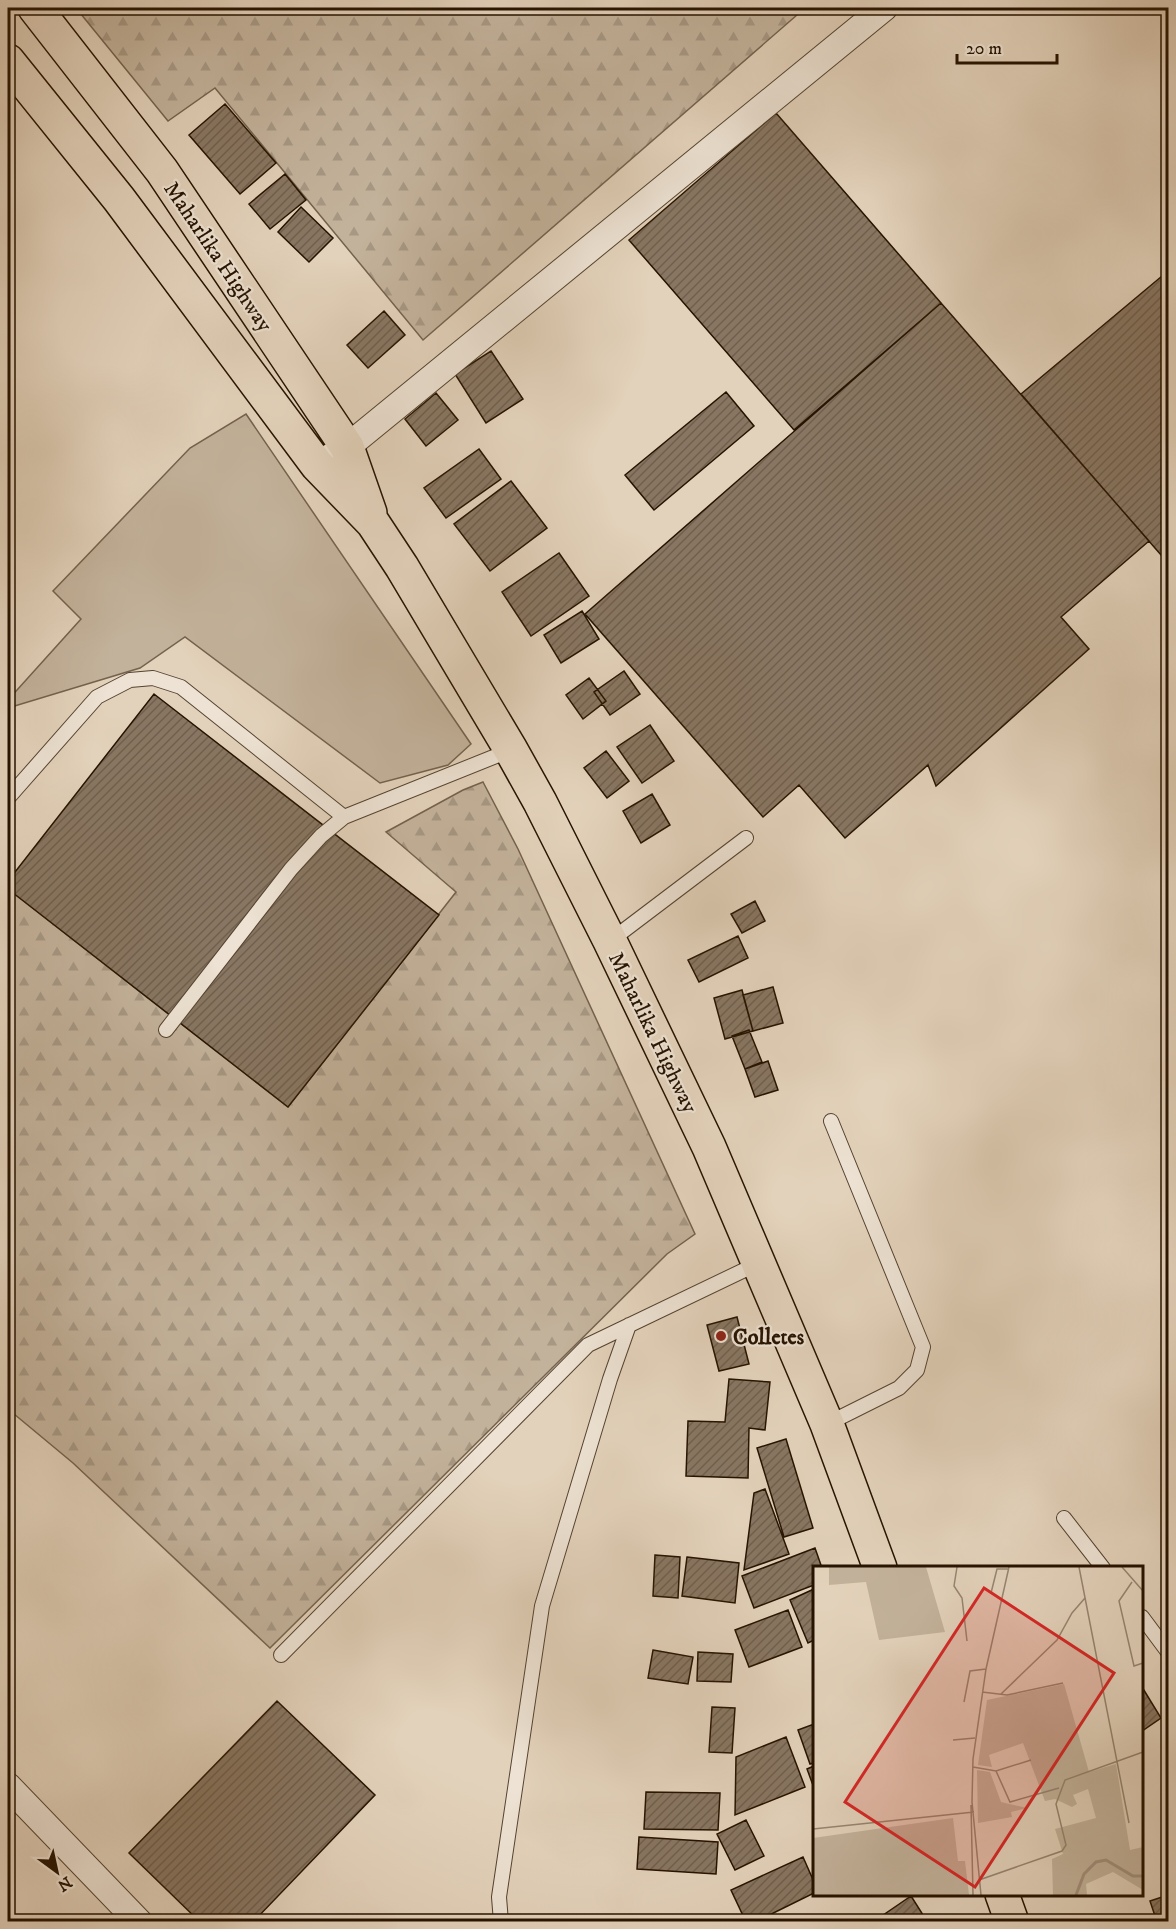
<svg xmlns="http://www.w3.org/2000/svg" width="1176" height="1929" font-family="'IM FELL DW Pica',serif">
  <defs>
    <pattern id="forest-firs" width="22" height="20" patternUnits="userSpaceOnUse" patternTransform="scale(1.5)"><rect width="22" height="20" fill="#c3b29b"/><path d="M5 1l3.5 6h-7zM16 11l3.5 6h-7z" fill="#a79884"/></pattern>
    <pattern id="building-hatch" width="6" height="6" patternUnits="userSpaceOnUse" patternTransform="scale(1.5)"><rect width="6" height="6" fill="#887662"/><path d="M-1 1l2-2M0 6l6-6M5 7l2-2" fill="none" stroke="#6f604e"/></pattern>
  </defs>
  <rect width="100%" height="100%" fill="#e3d2bb"/>
  <filter id="stains"><feTurbulence type="fractalNoise" baseFrequency=".00333" numOctaves="4"/><feColorMatrix values="0 0 0 0 .2 0 0 0 0 .09 0 0 0 0 .02 0 0 0 .5 -.17"/></filter>
  <radialGradient id="worn" r=".72"><stop offset=".6" stop-color="#630" stop-opacity="0"/><stop offset="1" stop-color="#630" stop-opacity=".3"/></radialGradient>
  <path fill="#c3b29b" stroke="#74624e" stroke-width="1.5" d="M246,414l225,330 -23,21 -68,18 -195,-146 -45,31 -132,40v-8l73,-81 -28,-28 137,-143z"/>
  <path fill="url(#forest-firs)" stroke="#74624e" stroke-width="1.5" d="M76,8h729l-382,332 -208,-252 -47,33z
    M483,782l35,67 177,385 -28,20 -397,394 -197,-185 -65,-54v-520l280,218 168,-215 -70,-60 77,-42z"/>
  <path fill="url(#building-hatch)" stroke="#261301" stroke-width="1.5" d="M225,104l51,59 -36,31 -51,-59z
    M776,113l165,190 -147,127 -165,-190z
    M285,174l21,26 -36,29 -21,-25z
    M301,207l32,31 -24,24 -31,-30z
    M1168,271v292l-147,-169z
    M941,303l208,238 -88,76 28,32 -153,137 -8,-21 -83,73 -46,-53 -36,32 -178,-203z
    M384,311l21,24 -37,33 -21,-23z
    M491,351l32,48 -37,24 -31,-49z
    M726,392l28,34 -100,84 -29,-35z
    M436,393l22,27 -32,26 -21,-27z
    M479,449l22,30 -55,39 -22,-30z
    M511,481l36,47 -57,43 -36,-47z
    M559,553l30,43 -58,40 -29,-44z
    M582,611l17,28 -38,24 -17,-28z
    M624,671l16,23 -30,21 -16,-23z
    M589,678l17,23 -23,18 -17,-24z
    M154,694l285,221 -151,192 -280,-218v-8z
    M650,725l24,36 -32,22 -25,-36z
    M606,751l23,30 -22,17 -23,-30z
    M652,794l18,31 -29,18 -18,-32z
    M755,901l10,20 -23,12 -11,-19z
    M738,936l10,22 -49,24 -11,-22z
    M773,987l10,36 -30,8 -10,-36z
    M742,990l11,41 -28,8 -11,-41z
    M749,1030l13,32 -17,7 -13,-33z
    M768,1061l10,29 -23,7 -10,-28z
    M737,1317l12,47 -30,7 -12,-46z
    M729,1379l41,3 -5,48 -16,-2 -1,50 -62,-2 2,-55 37,1z
    M786,1439l27,89 -29,9 -27,-89z
    M765,1489l24,65 -45,16 10,-77z
    M815,1548l7,20h-8v17l-60,23 -12,-32z
    M655,1555l25,2 -2,41 -25,-2z
    M687,1557l52,6 -4,40 -53,-7z
    M814,1589v51l-6,3 -18,-43z
    M788,1610l14,37 -53,20 -14,-37z
    M653,1650l40,7 -5,27 -40,-6z
    M698,1652l35,2 -2,28 -34,-1z
    M1142,1687l19,31 -19,13z
    M277,1701l98,94 -122,127h-53l-71,-69z
    M712,1707l23,1 -3,45 -23,-1z
    M814,1724v39l-4,1 -12,-34z
    M786,1737l19,50 -70,28 1,-58z
    M814,1766v22l-7,-19z
    M646,1792l74,1 -2,37 -74,-1z
    M746,1820l18,36 -29,14 -18,-36z
    M639,1837l79,5 -2,32 -79,-5z
    M803,1857l11,25v11l-59,29h-9l-15,-32z
    M1168,1895v27h-11l-7,-21z
    M911,1896l14,22 -5,4h-47z"/>
  <g fill="none" stroke-linecap="round" stroke-linejoin="round">
    <g stroke="#554330" stroke-width="16">
      <path id="service" d="M8,798l89,-101 33,-17 23,-2 28,9 163,130
        M610,941l136,-103
        M166,1030l125,-161 30,-33 23,-19 167,-67
        M827,1424l72,-36 18,-18 6,-23 -92,-226
        M1064,1518l39,50
        M1142,1617l26,35
        M281,1655l307,-310 171,-82
        M501,1922l-2,-25 43,-291 68,-227 19,-54"/>
    </g>
    <g stroke="#554330" stroke-width="28">
      <path id="minor" d="M317,465l30,-18 537,-439
        M8,1786l131,136"/>
    </g>
    <g stroke="#261301" stroke-width="36">
      <path id="trunk" d="M35,8l127,163 185,276 23,66
        M8,61l111,138 198,266 56,58 29,44 109,183 29,52 70,139 99,206 118,277 53,144
        M1002,1894l10,28"/>
    </g>
    <use href="#service" stroke="#ede2d3" stroke-width="14"/>
    <use href="#minor" stroke="#ede2d3" stroke-width="26"/>
    <use href="#trunk" stroke="#e3d2bb" stroke-width="33"/>
  </g>
  <circle fill="#8f2418" stroke="#ede2d3" stroke-width="2" cx="721" cy="1336" r="6"/>
  <g text-anchor="middle" stroke-width="4.5" stroke-linejoin="round" paint-order="stroke">
    <g font-size="22" fill="#261301" stroke="#ede2d3">
      <text transform="translate(219 256) rotate(56)" y="8">Maharlika Highway</text>
      <text transform="translate(654 1032) rotate(64)" y="8">Maharlika Highway</text>
    </g>
    <g font-size="22" font-weight="bold" fill="#261301" stroke="#ede2d3" text-anchor="start">
      <text x="733" y="1344">Colletes</text>
    </g>
  </g>
  <g transform="translate(813 1566)">
    <rect width="330" height="330" fill="#e3d2bb"/>
    <path d="M16,1h97l19,65 -66,8 -13,-58 -37,3zM164,204l13,2 11,30 26,6 -16,4 1,5 -34,6z" fill="#c3b29b"/>
    <path d="M251,118l25,88 27,-8 14,86 13,-3v43l-30,-18 -27,12 1,11h-34l-1,-36 11,-5 -8,-25 41,-11 -8,-29 -15,6 4,9 -5,3 -17,-8 -10,2 -22,-58 -34,12 3,12 -14,-2 9,-65zM140,252l5,43h7l4,34h-156v-57z" fill="#c3b29b"/>
    <path fill="none" stroke="#a3917c" stroke-width="3" d="M263,329l8,-21 12,-12 10,-2 27,16h10"/>
    <path fill="none" stroke="#978671" stroke-width="1.5" d="M144,1l-3,19 8,12 5,43M266,1l50,256M309,1l21,24M319,16l-13,19 15,65 9,-3M178,27l6,-24h12M169,126l25,3 56,-12M188,128l56,-54 15,-27 13,-15M151,136l6,-31 16,-2M140,174l22,-2M160,201l23,4 35,-11M183,205l14,31 49,-14M158,239l2,90M0,263l161,-17M166,314l83,-29 4,-6 -10,-41 9,-24 78,-28M168,329l-9,-93 1,-43 13,-90 23,-102"/>
    <path fill="#d62828" fill-opacity="0.15" stroke="#d62828" stroke-width="3" d="M171,22l130,85 -139,214 -130,-85z"/>
    <rect width="330" height="330" fill="none" stroke="#261301" stroke-width="3"/>
  </g>
  <rect width="1176" height="1929" fill="none" stroke="#e3d2bb" stroke-width="30"/>
  <rect x="9" y="9" width="1158" height="1911" fill="none" stroke="#261301" stroke-width="3"/>
  <rect x="15" y="15" width="1146" height="1899" fill="none" stroke="#261301" stroke-width="1.5"/>
  <g transform="translate(57 1872) rotate(147)" stroke="#ede2d3" stroke-width="4.5" paint-order="stroke">
  <path d="M0-4.5L10 22L0 15L-10 22Z" fill="#261301"/>
  <text y="-9" font-size="16" font-weight="bold" text-anchor="middle" fill="#261301">N</text>
  </g>
  <path d="M957 54v9h100v-9" fill="none" stroke="#261301" stroke-width="3"/>
  <text x="966" y="54" font-size="18" fill="#261301" stroke="#ede2d3" stroke-width="4.5" paint-order="stroke">20 m</text>
  <rect width="100%" height="100%" filter="url(#stains)"/>
  <rect width="100%" height="100%" fill="url(#worn)"/>
</svg>
